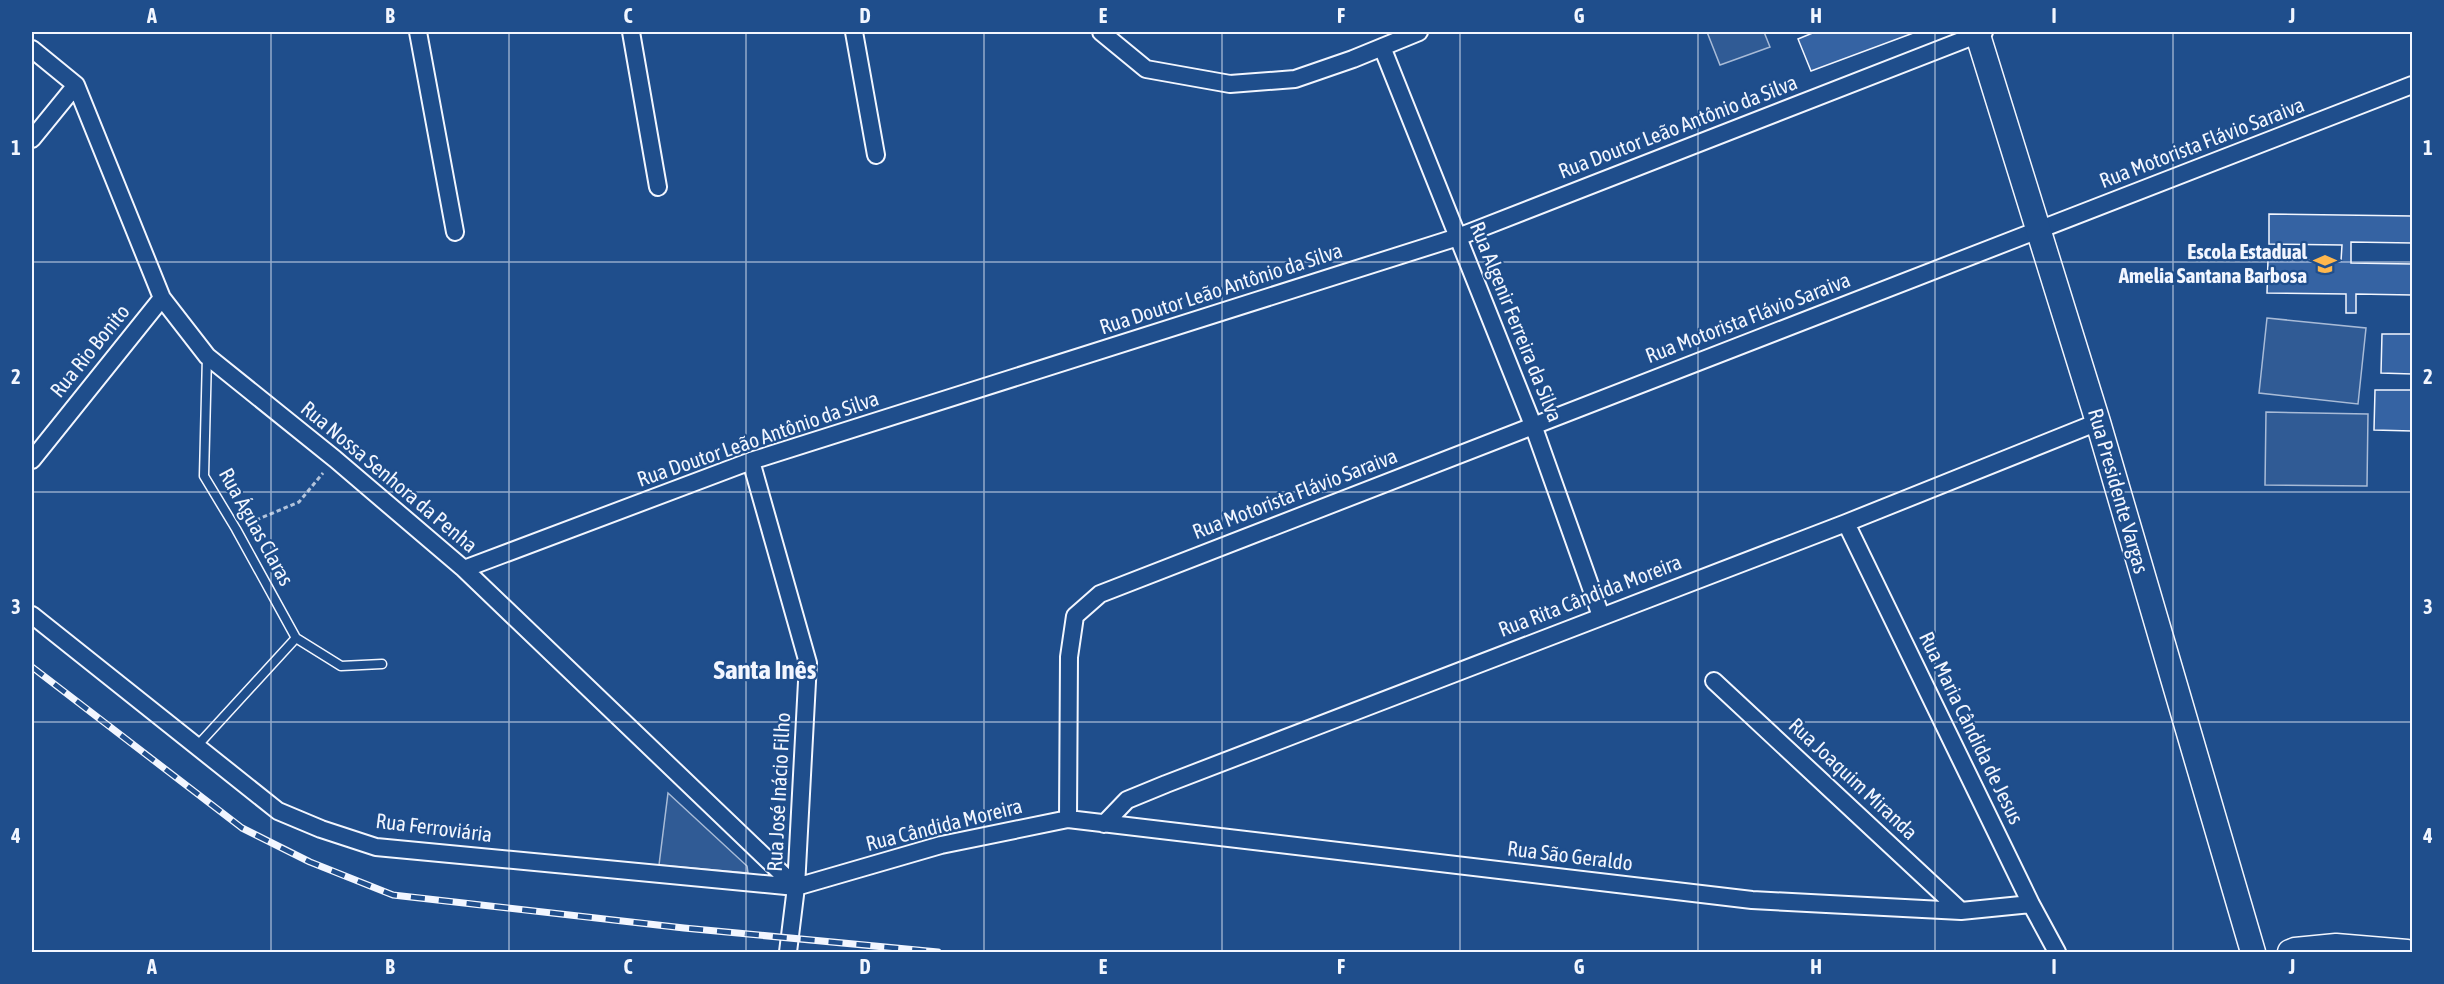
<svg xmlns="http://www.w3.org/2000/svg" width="2444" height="984" font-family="'Asap Condensed',sans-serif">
  <rect width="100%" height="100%" fill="#1f4e8c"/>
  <path fill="#305b95" stroke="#a8bbd7" stroke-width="1.5" d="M1707,32h57l6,15 -50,18z
    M2267,318l99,10 -8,76 -99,-11z
    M2266,412l102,2 -1,72 -102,-1z
    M668,793l79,73 1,7 -89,-8z"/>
  <path fill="#3563a3" stroke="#f2f6ff" stroke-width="1.5" d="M1815,32h101l-105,39 -13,-32z
    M2269,214l143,2v27l-61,-1v21l61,1v31l-56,-1v19h-10v-19l-79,-1 1,-34 73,2 1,-16 -73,-1z
    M2382,334h30v40l-31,-1z
    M2375,390h37v41l-38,-1z"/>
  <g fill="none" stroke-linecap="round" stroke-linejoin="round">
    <g stroke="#f2f6ff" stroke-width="11">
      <path id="lane" d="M296,638l45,28 41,-2
        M197,746l99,-108 -60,-109 -32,-53 3,-120"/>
    </g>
    <g stroke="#f2f6ff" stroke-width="20">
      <path id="street" d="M418,32l37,200
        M631,32l27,155
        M854,32l22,123
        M1101,32l45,37 84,15 65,-5 58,-20 66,-27
        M1382,47l151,378 68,191
        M32,49l44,36 86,213 45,58 128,103 129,110 332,318
        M32,139l44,-54
        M32,460l130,-162
        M751,461l57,202 -12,224 -8,65
        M1846,523l185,381 26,48
        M464,569l287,-108 707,-224 526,-205
        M32,615l246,196 43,18 55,18 420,40 145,-42 127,-26 684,81 209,11 70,-7
        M1714,681l247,230
        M1068,819l1,-162 6,-41 25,-22 1312,-509
        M1104,824l23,-24 39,-16 680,-261 252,-101"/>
    </g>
    <g stroke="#f2f6ff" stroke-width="27">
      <path id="secondary" d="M1977,32l121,390 155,530
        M2290,952l5,-2 41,-4 71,6"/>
    </g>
    <path stroke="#b3c4dc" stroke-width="3" stroke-dasharray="4.5 3" stroke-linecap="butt" d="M249,523l50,-21 24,-29"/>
    <use href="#lane" stroke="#1f4e8c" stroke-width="8"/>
    <use href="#street" stroke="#1f4e8c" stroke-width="16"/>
    <use href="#secondary" stroke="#1f4e8c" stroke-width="24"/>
    <g stroke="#f2f6ff" stroke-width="7">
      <path id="rail" d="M32,667l210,161 68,34 83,33 291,33 254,24"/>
    </g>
    <use href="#rail" stroke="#1f4e8c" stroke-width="4.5" stroke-dasharray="14" stroke-linecap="butt"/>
  </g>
  <path fill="none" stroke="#f2f6ff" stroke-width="1.5" stroke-opacity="0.55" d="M271,32v920M509,32v920M746,32v920M984,32v920M1222,32v920M1460,32v920M1698,32v920M1935,32v920M2173,32v920M32,262h2380M32,492h2380M32,722h2380"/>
  <defs>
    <g id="school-bare" transform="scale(1.8)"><path d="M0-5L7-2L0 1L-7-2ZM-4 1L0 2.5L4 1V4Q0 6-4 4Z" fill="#ffb74d" stroke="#1f4e8c" stroke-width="2.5" paint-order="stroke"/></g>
  </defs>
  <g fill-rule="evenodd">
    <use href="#school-bare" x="2325" y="264"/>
  </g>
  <g text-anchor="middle" stroke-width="4.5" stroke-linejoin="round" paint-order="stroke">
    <g font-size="21" fill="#f2f6ff" stroke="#1f4e8c">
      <text transform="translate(1678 127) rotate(-21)" y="7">Rua Doutor Leão Antônio da Silva</text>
      <text transform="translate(2202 143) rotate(-21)" y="7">Rua Motorista Flávio Saraiva</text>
      <text transform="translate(1221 289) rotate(-18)" y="7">Rua Doutor Leão Antônio da Silva</text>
      <text transform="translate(1748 318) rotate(-21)" y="7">Rua Motorista Flávio Saraiva</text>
      <text transform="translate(1516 322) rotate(68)" y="7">Rua Algenir Ferreira da Silva</text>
      <text transform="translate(90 351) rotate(-51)" y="7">Rua Rio Bonito</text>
      <text transform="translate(758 439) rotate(-19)" y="7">Rua Doutor Leão Antônio da Silva</text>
      <text transform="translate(389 477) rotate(40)" y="7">Rua Nossa Senhora da Penha</text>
      <text transform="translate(2118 491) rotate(74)" y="7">Rua Presidente Vargas</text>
      <text transform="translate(1295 494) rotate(-21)" y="7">Rua Motorista Flávio Saraiva</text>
      <text transform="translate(256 527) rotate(61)" y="7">Rua Águas Claras</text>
      <text transform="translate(1590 596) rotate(-21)" y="7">Rua Rita Cândida Moreira</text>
      <text transform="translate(1971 728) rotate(64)" y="7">Rua Maria Cândida de Jesus</text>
      <text transform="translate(1853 779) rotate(43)" y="7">Rua Joaquim Miranda</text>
      <text transform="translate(779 792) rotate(-87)" y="7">Rua José Inácio Filho</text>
      <text transform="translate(944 825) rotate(-14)" y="7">Rua Cândida Moreira</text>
      <text transform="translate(434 828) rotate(7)" y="7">Rua Ferroviária</text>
      <text transform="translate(1570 856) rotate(7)" y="7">Rua São Geraldo</text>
    </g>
    <g font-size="21" font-weight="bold" fill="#f2f6ff" stroke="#1f4e8c" text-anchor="end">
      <text x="2307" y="259">Escola Estadual<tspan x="2307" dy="24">Amelia Santana Barbosa</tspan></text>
    </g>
    <g font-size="27" font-weight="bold" fill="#f2f6ff" stroke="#1f4e8c">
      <text x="765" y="679">Santa Inês</text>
    </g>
  </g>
  <rect width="2444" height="984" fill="none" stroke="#1f4e8c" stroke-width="66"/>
  <rect x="33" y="33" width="2378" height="918" fill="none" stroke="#f2f6ff" stroke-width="2"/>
  <g font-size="20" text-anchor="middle" font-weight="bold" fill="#f2f6ff">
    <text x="152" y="23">A</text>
    <text x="390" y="23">B</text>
    <text x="628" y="23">C</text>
    <text x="865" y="23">D</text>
    <text x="1103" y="23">E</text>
    <text x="1341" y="23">F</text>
    <text x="1579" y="23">G</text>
    <text x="1816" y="23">H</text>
    <text x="2054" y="23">I</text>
    <text x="2292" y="23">J</text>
    <text x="16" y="155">1</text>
    <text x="2428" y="155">1</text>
    <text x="16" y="384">2</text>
    <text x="2428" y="384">2</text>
    <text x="16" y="614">3</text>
    <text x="2428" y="614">3</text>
    <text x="16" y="843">4</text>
    <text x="2428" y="843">4</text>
    <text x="152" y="974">A</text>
    <text x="390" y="974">B</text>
    <text x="628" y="974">C</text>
    <text x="865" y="974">D</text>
    <text x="1103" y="974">E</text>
    <text x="1341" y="974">F</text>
    <text x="1579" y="974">G</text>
    <text x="1816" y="974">H</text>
    <text x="2054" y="974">I</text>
    <text x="2292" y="974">J</text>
  </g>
</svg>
